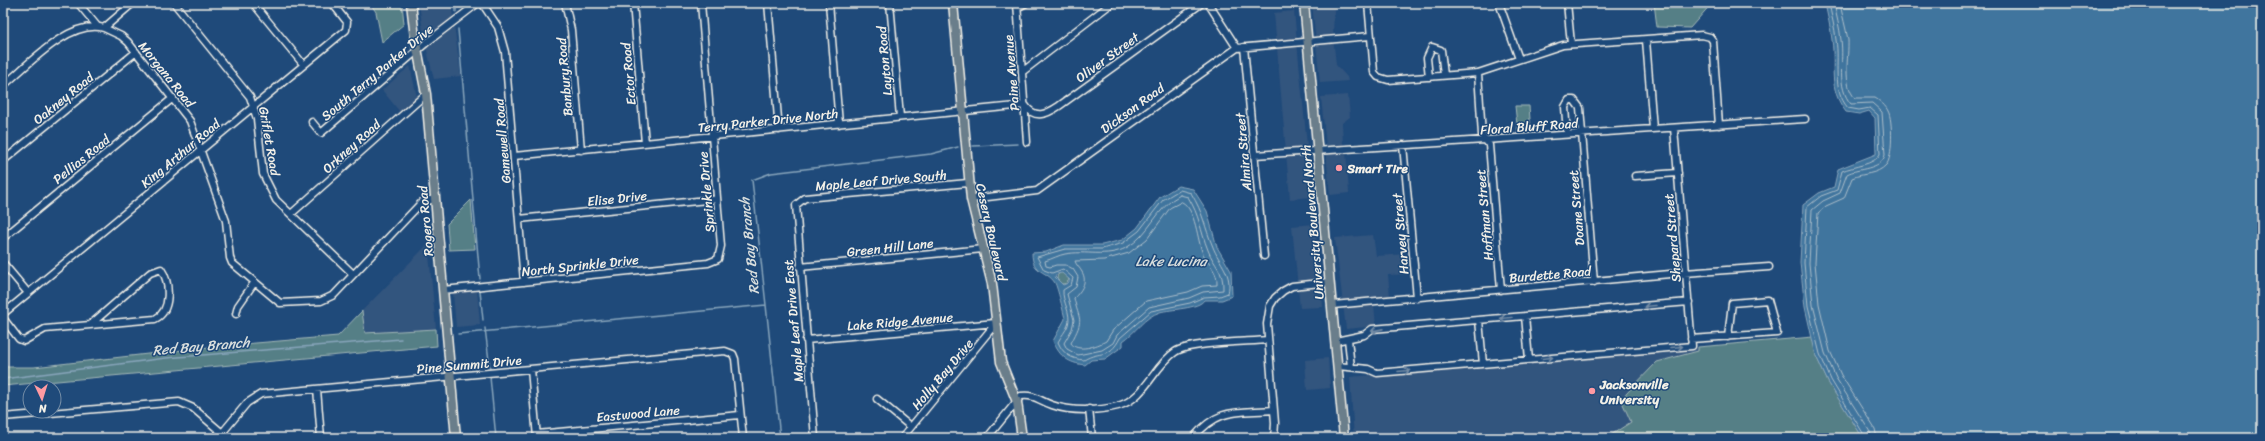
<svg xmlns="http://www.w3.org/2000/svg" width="2265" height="441" font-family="Sriracha,sans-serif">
  <rect width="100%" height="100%" fill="#1f4a7a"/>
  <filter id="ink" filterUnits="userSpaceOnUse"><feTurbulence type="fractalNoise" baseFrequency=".025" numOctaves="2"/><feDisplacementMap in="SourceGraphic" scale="8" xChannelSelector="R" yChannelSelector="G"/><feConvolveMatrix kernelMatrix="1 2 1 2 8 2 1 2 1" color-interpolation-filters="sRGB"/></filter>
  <g filter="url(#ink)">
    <path fill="#33547e" d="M419,3h32l10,73 -27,3 -10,-41z
      M1312,3h29l-7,6 -1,27 3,29 11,12 1,4 -28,2z
      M1294,11l18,186 -22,2 -16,-186z
      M410,66l7,31 -17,15 -18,-22z
      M1348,95l2,22 -8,6 1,22 -17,1 -5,-49z
      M1346,152l3,41 -19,2 -4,-42z
      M1315,224l8,83 -23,1 -8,-82z
      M1373,235l3,21 32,-2 2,20 -22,1 2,22 -16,8 2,21 -30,3 -11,-91z
      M428,244l8,85 -71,4 -3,-22z
      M477,290l3,35 -24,2 -3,-35z
      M1813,337l3,19 12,26 35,56h-509l-4,-61z
      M1328,358l2,30 -23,2 -2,-30z"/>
    <path fill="#557f86" stroke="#a4b8b7" d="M370,3h32l2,21 -22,18 -6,-30z
      M1654,3h58l-22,25 -33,-1z
      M1515,106h14l2,27 -13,1z
      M471,200l4,49 -26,1 -2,-26z
      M1057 278a6 6 0 1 1 12 0a6 6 0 1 1-12 0Z
      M362,311l3,22 71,-4 1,17 -434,40v-24l4,5h27l175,-20 129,-11z
      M1813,337l3,19 12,26 35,56h-263l11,-3 20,-13 -8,-18 3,-10 31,-32 41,-11v-4z"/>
    <path fill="#41749e" stroke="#89a6bc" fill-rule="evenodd" d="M1825,3h437v435h-399l-35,-56 -12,-26 -11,-49 -5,-44 3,-58 16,-12 15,-6 4,-18 38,-15 -1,-36 -6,-7 -10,3 -13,-2c-19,-25 -10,-44 -14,-72 -1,-12 -5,-25 -7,-37z
      M1178,186l15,3 14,22 10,36 14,24 1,25 -10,4h-18c-5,9 -34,9 -44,12 -16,5 -25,21 -37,29v5l-18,13 -14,1 -6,5c-17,-2 -25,-8 -32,-24l12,-22c-1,-5 -8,-33 -10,-36 -8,-13 -23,-9 -23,-30l14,-1 18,-7h38l20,-5 15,-12 23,-31zM1062,273l8,7 -2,3 -5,2 -8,-8 2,-3z"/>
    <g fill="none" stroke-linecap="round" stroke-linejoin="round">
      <path stroke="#acbfca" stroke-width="1" d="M1829,3c2,12 6,24 7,37 4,23 -5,48 12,68l11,2 11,-2 8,7 2,39c-5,11 -27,12 -38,17l-5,19 -16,6 -14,11 -3,56 4,43 12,48 11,26 35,58
        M1834,3c2,12 6,25 7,37 3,21 -5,47 10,64l21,-1 10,9 3,43c-4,15 -27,13 -38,19l-7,19 -17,8 -11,9 -3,53 4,42 12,48 11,25 34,54 1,6
        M1840,3c2,12 6,25 8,37 1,17 -6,44 7,58h20c5,3 11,8 13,13 5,8 5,48 -2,54 -9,10 -23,8 -34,13l-8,20 -18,8 -8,7 -3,50 4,41 11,47 11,24 34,54 2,9
        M1180,190l11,3c13,21 13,33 22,54 6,16 20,27 15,46l-8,3 -16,1 -14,6 -39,8 -31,27c-11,22 -20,12 -36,22 -13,-1 -21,-6 -26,-18 3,-6 8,-11 10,-17 4,-12 -6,-23 -5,-35l8,-5 2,-7 -10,-9 -11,4 -8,-3 -7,-13 28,-8h37l21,-6 16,-12 24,-31z
        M1180,195l8,2c12,19 12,33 20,53 6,16 16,20 15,40l-20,2 -14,6 -40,9 -32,28 -4,8 -11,7 -24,5 -11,-6 -3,-6 8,-14 2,-9 -7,-26 9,-7 2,-10 -5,-8 -7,-4h-10l-6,2 -4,-1 -1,-5c7,-2 14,-6 20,-7 21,-4 41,4 61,-6 24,-13 30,-41 54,-53z
        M1182,202c14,7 15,38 21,52 6,11 15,18 14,31l-15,1 -14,6 -42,9 -33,29 -7,11c-9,5 -29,12 -35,2 14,-26 8,-21 3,-45 7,-7 14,-16 8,-26 -2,-4 -6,-7 -7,-11l29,-1 25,-7 18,-14 23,-31z"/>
      <path stroke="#89a6bc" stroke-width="1.5" d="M456,3v9
        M458,29l22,250
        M973,146l45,-2
        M480,291l3,29
        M766,305l14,133
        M485,328l5,41
        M458,334l308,-29 -14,-125 19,-7 160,-19 27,-7
        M490,377l6,61
        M3,379l163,-21 235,-19"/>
      <g stroke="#f4f1e8" stroke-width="9">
        <path id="minor" d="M78,3l19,23
          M174,3l76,94 7,22 6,55 13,26 77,74
          M253,3l50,61
          M482,3l16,24 7,25 19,230
          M565,3l6,27 10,120
          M633,3l12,140
          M768,3l11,127
          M829,3l10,121
          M890,3l10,114
          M1017,3l10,139
          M1208,3l29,45
          M1368,3l6,69 4,5 10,3 90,-7 85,-28 139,-10 8,2 3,4 6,84
          M1499,3l20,56
          M1567,3l4,41
          M1017,8l9,-5
          M104,28l17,8 7,6 62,79 36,100 4,37 2,5 48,40 41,-2 13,-6 88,-93 13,-3
          M1646,40l7,89
          M1244,47l20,209
          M1022,72l90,-69
          M1478,73l4,62 7,10 12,145
          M1429,77l-2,-19 5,-11 9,3 3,25
          M3,86c25,-21 66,-67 101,-58l29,-25
          M312,122l9,11 105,-90 52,-40
          M1567,134l-2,-27 4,-7h5l6,8 14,174
          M1403,145l14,153
          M1255,155l550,-36
          M514,156l511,-51c10,15 22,9 34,1l143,-103
          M3,161l133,-109
          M1635,176l43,-3
          M971,199l66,-8 200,-143 133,-12
          M291,214l135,-120
          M519,219l198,-20
          M3,238l170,-140
          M3,263l25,30
          M800,267l183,-18
          M161,269c9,13 11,42 -6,50l-65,6 60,-52z
          M443,290l265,-27 10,-4 3,-13 -20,-243
          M1333,305l337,-31 99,-7
          M3,314l343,-284 1,-8 -15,-19
          M236,314l2,-8 16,-23
          M1525,316l4,44
          M3,318l16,21 5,2 21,-12 45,-4
          M1479,320l4,44
          M1348,339l3,28
          M1691,339l86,-6 -9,-33 -36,3 -4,34
          M806,340l190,-17
          M1336,341l28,-6 8,-6 317,-27
          M1338,366l30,3 9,4 315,-27 -18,-218
          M531,369l6,69
          M317,389l4,49
          M877,399l34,28
          M1089,409l3,29
          M3,417l176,-15 14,6 35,30
          M537,434l203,-19
          M218,438l29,-35 14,-9 464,-43 8,3 2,5 8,79
          M815,438l-19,-233 9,-7 163,-15
          M902,438l94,-115
          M987,438l34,-42c13,-2 19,5 31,9 19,7 47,6 66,1 28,-8 35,-39 57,-54 15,-10 73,-10 93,-12
          M1193,438c26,-31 43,-25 81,-28
          M1274,438l1,-15 -8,-99 3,-18 5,-8 8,-7 9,-5 38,-4"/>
      </g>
      <g stroke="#f4f1e8" stroke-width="11">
        <path id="major" d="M411,3l4,35 11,56 30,344
          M953,3l18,196 21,85 9,78 16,40 5,36
          M1304,3l40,435"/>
      </g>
      <use href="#minor" stroke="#1f4a7a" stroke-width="6"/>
      <use href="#major" stroke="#6b7e8b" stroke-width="8"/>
    </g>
    <defs><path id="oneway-shaft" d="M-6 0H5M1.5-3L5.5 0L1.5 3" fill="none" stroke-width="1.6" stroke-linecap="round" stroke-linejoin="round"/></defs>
    <g stroke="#748da6">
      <use href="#oneway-shaft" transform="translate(1650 306) rotate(175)"/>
      <use href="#oneway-shaft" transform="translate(1506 318) rotate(175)"/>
      <use href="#oneway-shaft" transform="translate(1377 330) rotate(169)"/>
      <use href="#oneway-shaft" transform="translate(1677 347) rotate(-5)"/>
      <use href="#oneway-shaft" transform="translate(1547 358) rotate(-5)"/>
      <use href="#oneway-shaft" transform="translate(1404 371) rotate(-5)"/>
    </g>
  </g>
  <g fill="#ff9aa2" stroke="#1f4a7a" stroke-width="1.5">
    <circle cx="1339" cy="168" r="4"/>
    <circle cx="1592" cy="391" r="4"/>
  </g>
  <g text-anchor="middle" stroke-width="3" stroke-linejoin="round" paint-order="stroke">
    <g font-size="13" fill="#f4f1e8" stroke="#1f4a7a">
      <text transform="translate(1107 57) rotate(-36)" y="5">Oliver Street</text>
      <text transform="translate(884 61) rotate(-95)" y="5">Layton Road</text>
      <text transform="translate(377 72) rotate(-40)" y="5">South Terry Parker Drive</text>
      <text transform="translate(1011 73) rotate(-95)" y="5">Paine Avenue</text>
      <text transform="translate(167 74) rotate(51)" y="5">Morgana Road</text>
      <text transform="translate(628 74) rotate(-95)" y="5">Ector Road</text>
      <text transform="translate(564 77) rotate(-95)" y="5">Banbury Road</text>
      <text transform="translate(63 98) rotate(-39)" y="5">Oakney Road</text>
      <text transform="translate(1132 108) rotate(-36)" y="5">Dickson Road</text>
      <text transform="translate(768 120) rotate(-6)" y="5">Terry Parker Drive North</text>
      <text transform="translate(1529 126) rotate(-4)" y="5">Floral Bluff Road</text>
      <text transform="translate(270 141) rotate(80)" y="5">Griflet Road</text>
      <text transform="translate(502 141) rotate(-95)" y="5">Gamewell Road</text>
      <text transform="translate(351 146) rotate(-42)" y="5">Orkney Road</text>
      <text transform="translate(1243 152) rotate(-95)" y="5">Almira Street</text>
      <text transform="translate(180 153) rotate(-40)" y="5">King Arthur Road</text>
      <text transform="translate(81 159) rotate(-39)" y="5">Pellias Road</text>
      <text transform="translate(881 180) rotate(-5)" y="5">Maple Leaf Drive South</text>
      <text transform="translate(706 192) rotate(-95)" y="5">Sprinkle Drive</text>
      <text transform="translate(617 198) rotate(-6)" y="5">Elise Drive</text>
      <text transform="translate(1576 208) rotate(-95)" y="5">Doane Street</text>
      <text transform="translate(1484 215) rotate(-95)" y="5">Hoffman Street</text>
      <text transform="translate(425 221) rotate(-95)" y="5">Rogero Road</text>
      <text transform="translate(1312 222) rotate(-95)" y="5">University Boulevard North</text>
      <text transform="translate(992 232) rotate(77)" y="5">Cesery Boulevard</text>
      <text transform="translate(1400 234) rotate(-95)" y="5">Harvey Street</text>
      <text transform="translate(1672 238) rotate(-95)" y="5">Shepard Street</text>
      <text transform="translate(890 247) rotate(-6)" y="5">Green Hill Lane</text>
      <text transform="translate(580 265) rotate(-6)" y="5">North Sprinkle Drive</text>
      <text transform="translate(1550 274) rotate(-5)" y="5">Burdette Road</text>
      <text transform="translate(793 321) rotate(-95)" y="5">Maple Leaf Drive East</text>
      <text transform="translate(900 321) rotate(-5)" y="5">Lake Ridge Avenue</text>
      <text transform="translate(469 364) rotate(-5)" y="5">Pine Summit Drive</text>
      <text transform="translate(942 374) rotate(-50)" y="5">Holly Bay Drive</text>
      <text transform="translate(638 413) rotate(-5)" y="5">Eastwood Lane</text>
    </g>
    <g font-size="13" font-weight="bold" fill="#f4f1e8" stroke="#1f4a7a" text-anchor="start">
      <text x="1347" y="173">Smart Tire</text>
      <text x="1600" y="389">Jacksonville<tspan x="1600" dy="15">University</tspan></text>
    </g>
    <g font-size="14" font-style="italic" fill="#d9dedd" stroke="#1f4a7a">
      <text transform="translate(749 246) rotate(-96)" y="5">Red Bay Branch</text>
      <text x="1171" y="266">Lake Lucina</text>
      <text transform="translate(201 346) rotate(-5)" y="5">Red Bay Branch</text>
    </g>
  </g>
  <rect width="2265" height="441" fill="none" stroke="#1f4a7a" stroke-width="16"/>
  <rect x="8" y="8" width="2249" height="425" fill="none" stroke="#f4f1e8" stroke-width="1.5" filter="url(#ink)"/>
  <g transform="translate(42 399) rotate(176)"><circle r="19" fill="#1f4a7a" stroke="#748da6"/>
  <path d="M0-3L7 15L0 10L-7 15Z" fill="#ff9aa2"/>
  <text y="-6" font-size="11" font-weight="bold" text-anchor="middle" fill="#f4f1e8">N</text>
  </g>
</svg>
